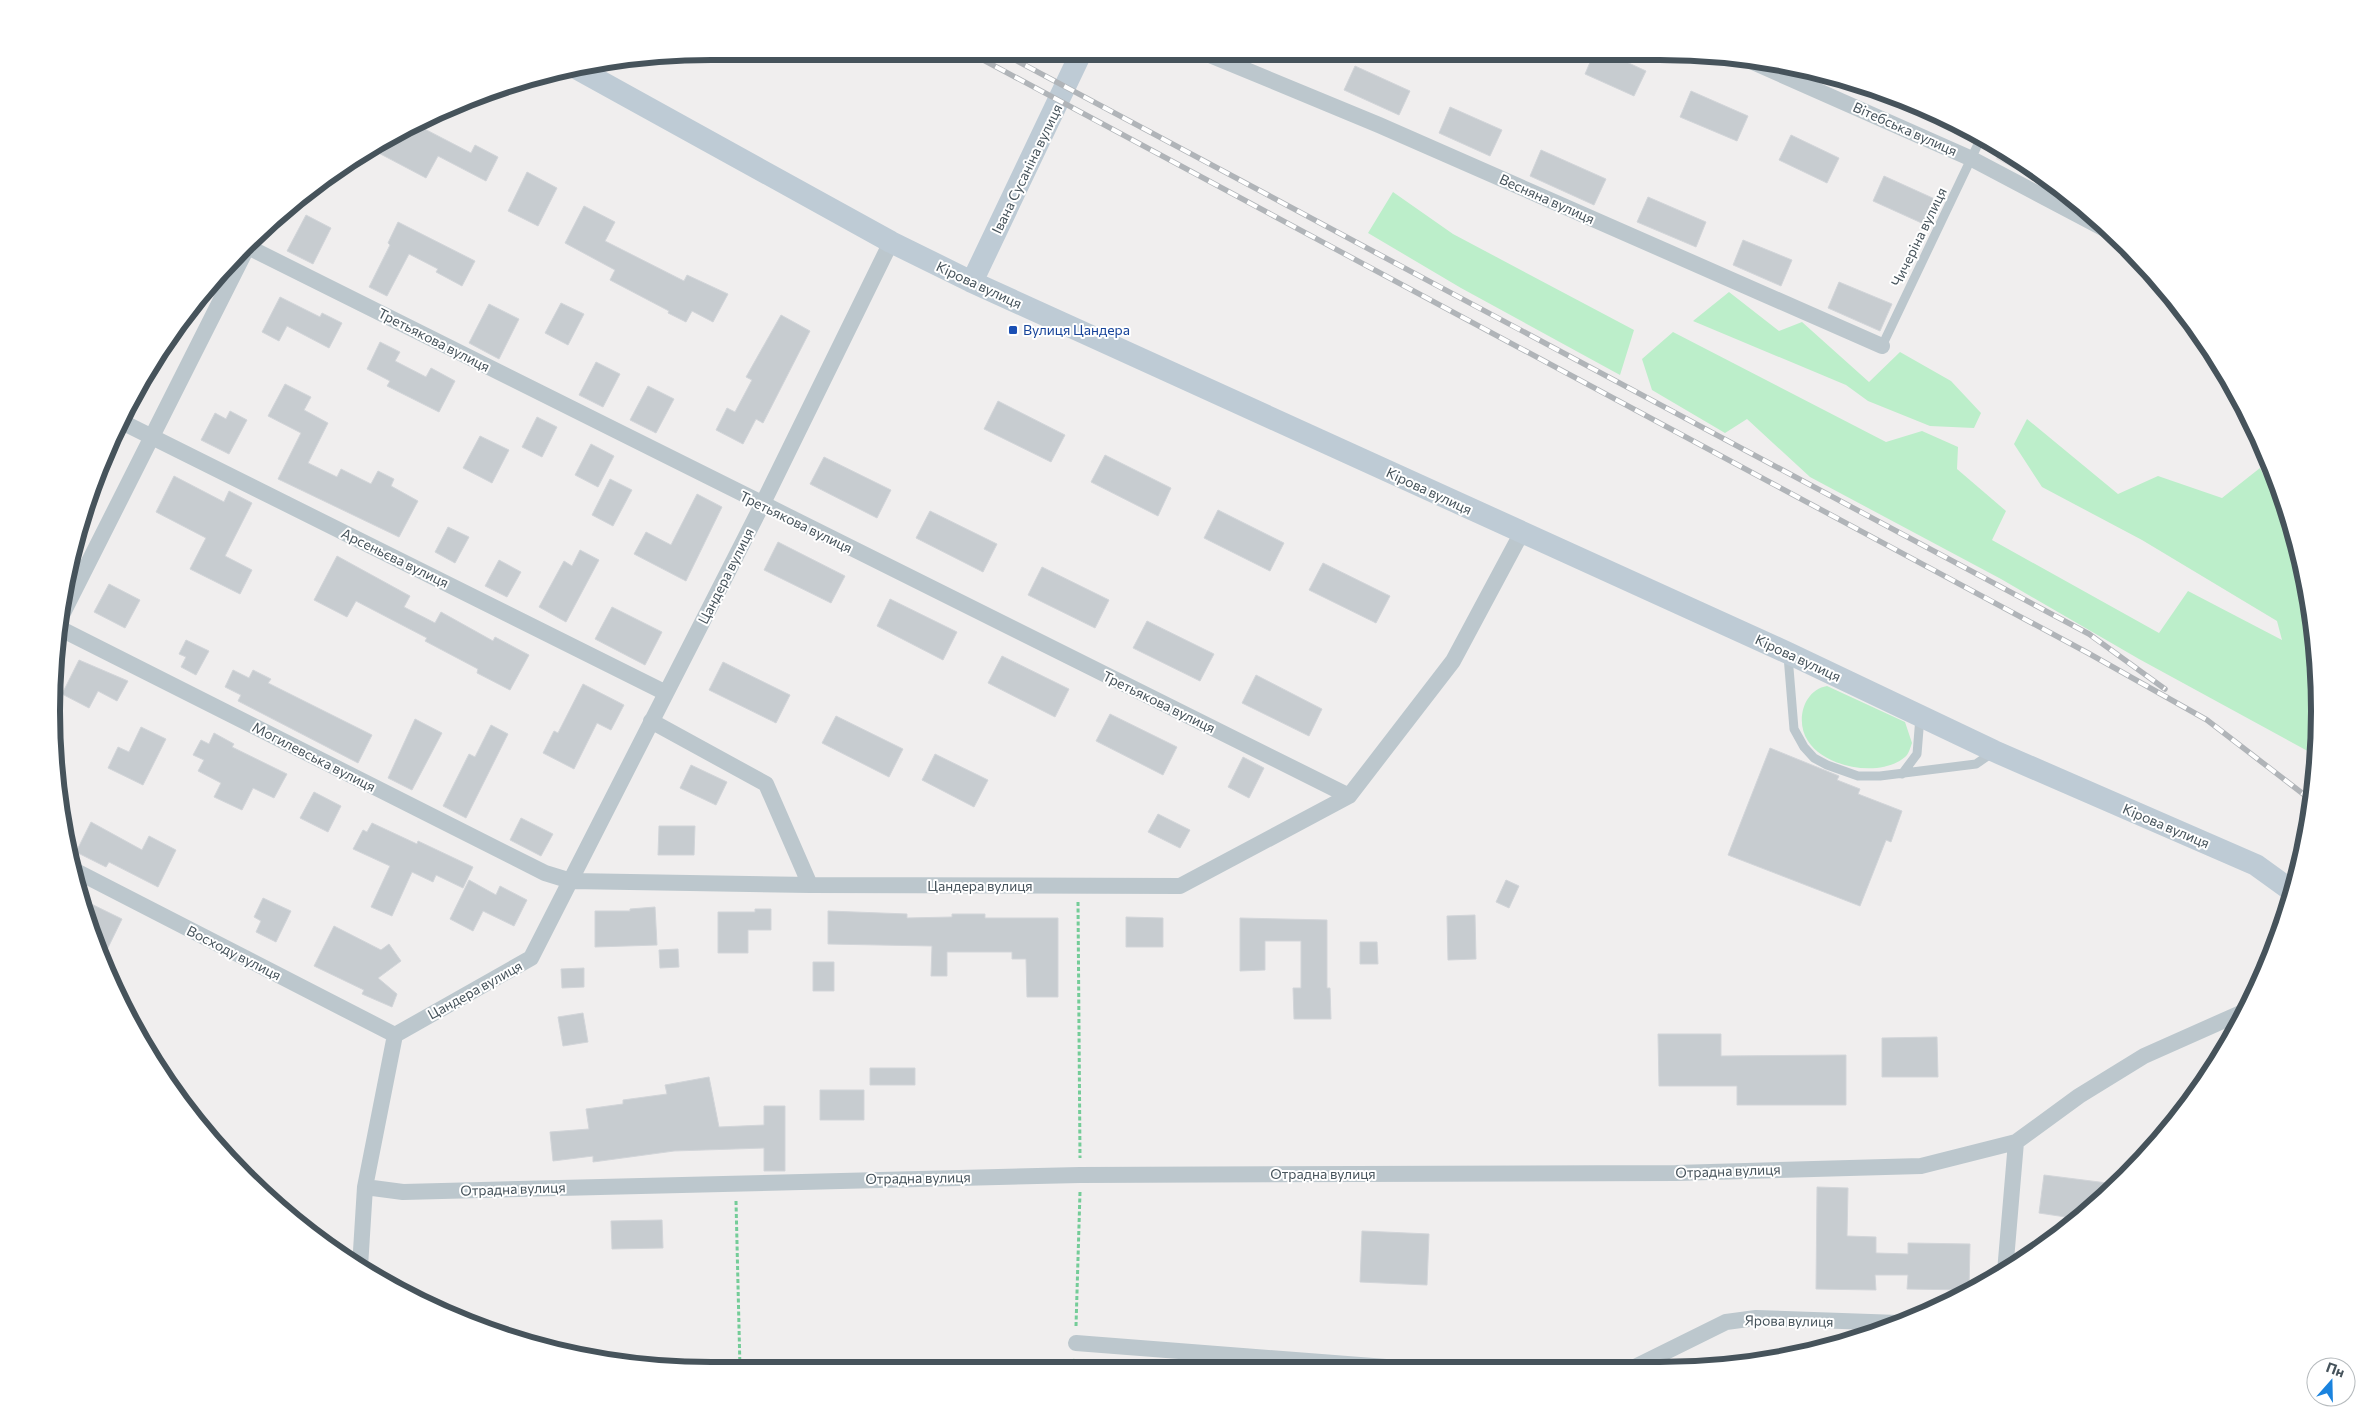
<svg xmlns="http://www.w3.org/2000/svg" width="2371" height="1422" font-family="Commissioner,sans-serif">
  <rect width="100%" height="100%" fill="#f0eeee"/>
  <path fill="#e1dfe0" d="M2000,149l27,14 40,33 -71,-37z"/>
  <path fill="#bceeca" d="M1393,192l60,42 181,96 -14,45 -159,-87 -93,-55z
    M1729,292l50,39 23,-9 67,60 31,-30 51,29 30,32 -7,15 -44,-2 -62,-25 -22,-16 -153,-64z
    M1673,332l213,110 36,-11 36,16 -1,22 49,42 -14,29 167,93 29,-42 94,49 -5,-19 -135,-81 -100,-53 -28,-43 13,-25 91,75 40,-18 64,22 38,-30 29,56 18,59 13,128 -5,44 -176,-96 -138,-80 -191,-102 -63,-58 -22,14 -73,-43 -10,-31z
    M1827,686l78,36 7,21c-2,5 -3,11 -7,14 -24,21 -80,11 -97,-16 -13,-19 -5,-51 19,-55z"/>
  <path fill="#c7ccd0" stroke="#d2d5d9" d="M1594,53h13l39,18 -12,25 -49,-22z
    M1355,66l55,25 -11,24 -55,-25z
    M1691,91l57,25 -11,25 -57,-24z
    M1450,107l52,23 -12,26 -51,-23z
    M413,123l58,30 4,-8 23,12 -12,24 -48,-25 -12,22 -55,-29z
    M1791,135l48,23 -12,25 -48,-23z
    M1541,150l65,29 -12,26 -64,-29z
    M527,172l30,16 -19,38 -30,-15z
    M1884,176l53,24 -11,25 -53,-24z
    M1648,197l58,25 -10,25 -59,-25z
    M584,206l31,16 -10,19 79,40 3,-6 41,19 -15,28 -21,-11 -6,11 -18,-9 1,-2 -59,-31 5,-10 -50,-27z
    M306,215l25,13 -18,36 -26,-13z
    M398,222l77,39 -13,25 -26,-14 2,-3 -29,-15 -22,42 -18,-9 21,-42 -2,-2z
    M1743,240l49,20 -11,26 -48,-21z
    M1839,282l53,22 -12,27 -52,-23z
    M280,297l40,20 2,-4 20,10 -13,25 -42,-22 -8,15 -17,-9z
    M561,303l23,11 -16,31 -23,-12z
    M489,304l30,15 -20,40 -30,-16z
    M781,315l29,16 -47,92 -7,-4 -13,25 -27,-14 11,-22 8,4 17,-32 -6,-3z
    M380,342l20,10 -5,9 31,16 5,-9 24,13 -16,31 -52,-26 3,-5 -23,-12z
    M596,362l24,12 -17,33 -24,-12z
    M285,384l26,13 -7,13 24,13 -20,40 29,14 4,-8 30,15 7,-13 16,8 -3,7 27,15 -19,36 -121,-58 23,-46 -33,-17z
    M648,386l26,13 -18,34 -26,-13z
    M998,401l67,34 -14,27 -67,-33z
    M230,411l17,9 -18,34 -28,-14 14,-27 11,6z
    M537,417l20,10 -15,30 -20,-10z
    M480,436l29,14 -17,33 -29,-15z
    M591,444l23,12 -16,31 -23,-12z
    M1105,455l66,33 -13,28 -67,-34z
    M824,457l67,33 -14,28 -67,-34z
    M174,476l50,26 5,-11 23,12 -27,53 27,14 -12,24 -50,-25 16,-31 -50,-26z
    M610,479l22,11 -19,36 -21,-11z
    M697,494l25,13 -36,74 -52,-27 12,-22 25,13z
    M1218,510l66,33 -14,28 -66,-33z
    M930,511l67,33 -14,28 -67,-34z
    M448,527l21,10 -14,26 -20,-11z
    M778,542l67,34 -14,27 -67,-33z
    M580,550l19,10 -33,62 -27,-15 25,-46 8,5z
    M337,556l73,40 -6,11 31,16 6,-11 52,29 2,-4 34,18 -19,35 -33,-17 1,-4 -53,-28 2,-3 -71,-37 -9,16 -33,-17z
    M499,560l22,12 -14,25 -22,-11z
    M1323,563l67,33 -14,27 -67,-33z
    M1042,567l67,33 -14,28 -67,-33z
    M109,584l31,16 -15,28 -31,-16z
    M890,599l67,33 -14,28 -66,-34z
    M612,607l50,25 -17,33 -50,-26z
    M1147,621l67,33 -14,27 -67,-33z
    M186,640l23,11 -13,24 -15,-8 5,-10 -7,-3z
    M1002,656l67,33 -14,28 -67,-34z
    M79,660l49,21 -11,20 -19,-10 -9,17 -27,-14z
    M723,662l67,33 -14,28 -67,-33z
    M233,670l16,8 4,-8 18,9 -3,4 104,52 -14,28 -120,-62 3,-6 -16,-8z
    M1256,675l66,34 -13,27 -67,-33z
    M583,684l41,21 -13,25 -14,-7 -23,46 -31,-16 11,-22 4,2z
    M1110,714l67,33 -14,28 -67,-34z
    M836,716l67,33 -14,28 -67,-34z
    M415,719l27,14 -30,57 -24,-12z
    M491,725l17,9 -42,84 -23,-12 26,-52 6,3z
    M141,727l25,12 -23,46 -35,-17 10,-21 11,5z
    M214,733l20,11 -2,3 55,27 -13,24 -21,-10 -11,22 -28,-13 7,-14 -23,-12 6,-11 -11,-5 8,-15 8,4z
    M1770,748l69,28 -2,4 23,9 -2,5 44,17 -11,31 -5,-2 -26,66 -132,-51z
    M935,754l53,26 -14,27 -52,-27z
    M1243,757l21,11 -15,30 -21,-11z
    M691,765l36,17 -11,23 -36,-17z
    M314,792l27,14 -13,26 -28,-14z
    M1158,814l32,16 -10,18 -32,-16z
    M521,818l32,16 -12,22 -31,-16z
    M91,822l51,28 7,-14 27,14 -18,37 -49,-25 -3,5 -30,-15z
    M372,823l45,21 1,-3 55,26 -10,21 -27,-13 -3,7 -21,-10 -20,44 -21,-9 19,-41 -37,-17 10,-19 4,2z
    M659,826h36l-1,29h-36z
    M469,880l27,15 4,-9 27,14 -13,26 -31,-15 -10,20 -23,-12z
    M1506,880l13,6 -10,22 -13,-6z
    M263,898l28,13 -15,31 -20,-10 5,-11 -7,-4z
    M81,899l41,20 -20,41 -16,-37z
    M655,907l2,38 -62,2v-36h35v-2z
    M755,909h16v21h-23v23h-30v-41h37z
    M828,911l79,3v4l45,-1v-3h33v4h73v79h-31l-1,-38h-14v-7h-65v24h-16l1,-30 -104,-2z
    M1475,915l1,44 -28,1 -1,-44z
    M1126,917l37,1v29h-37z
    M1240,918l87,2v68h3l1,31h-37l-1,-31h8v-47h-36v29l-25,1z
    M334,926l47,24 8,-6 12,17 -23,17 19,16 -5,13 -30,-13 2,-4 -50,-24z
    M1360,942h17l1,22h-18z
    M678,949l1,18 -19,1 -1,-18z
    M813,962h21v29h-21z
    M584,968v19l-22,1 -1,-19z
    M583,1013l5,29 -25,4 -5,-29z
    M1658,1034h63v22l125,-1v50h-109v-19h-78z
    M1937,1037l1,40h-56v-39z
    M870,1068h45v17h-45z
    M709,1077l10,50 45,-2v-19h21v65h-21v-23l-90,3 -81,11v-6l-40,5 -3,-29 39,-3 -3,-20 37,-5v-4l44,-6 -2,-9z
    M820,1090h44v30h-44z
    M2044,1175l71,9 -20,23 -16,12 -40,-6z
    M1817,1187l31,1 -1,48 29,1v16l32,1v-11l62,1 -1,46 -62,-1 1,-14h-33l1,15 -60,-1z
    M662,1220l1,28 -51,1 -1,-28z
    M1362,1231l67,3 -2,51 -67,-3z"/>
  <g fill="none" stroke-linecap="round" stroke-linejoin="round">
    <path stroke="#74cc98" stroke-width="3" stroke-dasharray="4 2.5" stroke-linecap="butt" d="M1078,902l2,256
      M736,1201l4,168
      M1076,1326l4,-134
      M1074,1369l1,-10"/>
    <path stroke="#bcc7cd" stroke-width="9" d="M1882,346l98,-206
      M1788,656l6,73 10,18 10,11 13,7 31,11h22l96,-12 16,-11
      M1902,774l15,-20 3,-37"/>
    <path stroke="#bcc7cd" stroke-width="16" d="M1210,55l169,70 503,221
      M1755,63l217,96 142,75
      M244,245l1105,551
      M124,423l542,270
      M60,619l192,-381
      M59,628l486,245 26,8 239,4 370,1 169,-90 104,-135 68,-127
      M651,721l115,63 44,101
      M74,870l321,165
      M395,1035l136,-77 231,-453 129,-263
      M365,1187l38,5 677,-17 596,-2 245,-7 95,-24 63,-46 65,-40 99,-44
      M360,1267l5,-80 30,-152
      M2005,1272l11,-130
      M1076,1343l336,26
      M1631,1369l95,-47 30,-4 143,5"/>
    <path stroke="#becbd5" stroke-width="22" d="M576,68l315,174 81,40 816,371 206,98 262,114 36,26
      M972,282l108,-227"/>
    <g stroke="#b0b4b8" stroke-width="5.5">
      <path id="rail" d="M1006,55l1083,579 76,55
        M976,56l1112,597 119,67 104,80"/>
    </g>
    <use href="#rail" stroke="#fff" stroke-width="4" stroke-dasharray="11" stroke-linecap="butt"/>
  </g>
  <rect fill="#1a4fb4" stroke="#fff" stroke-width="2" x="1008" y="325" width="10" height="10" rx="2.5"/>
  <g text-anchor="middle" stroke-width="4" stroke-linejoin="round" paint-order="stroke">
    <g font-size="14" fill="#46535b" stroke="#fff">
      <text transform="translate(1905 129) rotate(24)" y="5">Вітебська вулиця</text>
      <text transform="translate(1027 169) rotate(-64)" y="5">Івана Сусаніна вулиця</text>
      <text transform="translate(1547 199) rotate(24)" y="5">Весняна вулиця</text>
      <text transform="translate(1919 237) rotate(-64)" y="5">Чичеріна вулиця</text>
      <text transform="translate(979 285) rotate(25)" y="5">Кірова вулиця</text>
      <text transform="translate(434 340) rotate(27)" y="5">Третьякова вулиця</text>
      <text transform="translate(1429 491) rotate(25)" y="5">Кірова вулиця</text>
      <text transform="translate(796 522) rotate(26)" y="5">Третьякова вулиця</text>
      <text transform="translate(395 558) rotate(26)" y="5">Арсеньєва вулиця</text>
      <text transform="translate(726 576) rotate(-63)" y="5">Цандера вулиця</text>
      <text transform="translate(1798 658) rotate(25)" y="5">Кірова вулиця</text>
      <text transform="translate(1159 702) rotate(26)" y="5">Третьякова вулиця</text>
      <text transform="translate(314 757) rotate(27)" y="5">Могилевська вулиця</text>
      <text transform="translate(2166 826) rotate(23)" y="5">Кірова вулиця</text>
      <text x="980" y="891">Цандера вулиця</text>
      <text transform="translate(234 953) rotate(27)" y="5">Восходу вулиця</text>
      <text transform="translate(475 990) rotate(-29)" y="5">Цандера вулиця</text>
      <text transform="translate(1728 1171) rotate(-2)" y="5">Отрадна вулиця</text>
      <text x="1323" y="1179">Отрадна вулиця</text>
      <text transform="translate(918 1178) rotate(-1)" y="5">Отрадна вулиця</text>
      <text transform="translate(513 1189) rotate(-2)" y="5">Отрадна вулиця</text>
      <text transform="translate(1789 1321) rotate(1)" y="5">Ярова вулиця</text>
    </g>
    <g font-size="14" fill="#164399" stroke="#fff" text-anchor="start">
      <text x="1023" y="335">Вулиця Цандера</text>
    </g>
  </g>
  <path d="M0 0H2371V1422H0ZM711 60H1660A651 651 0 0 1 2311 711V711A651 651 0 0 1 1660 1362H711A651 651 0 0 1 60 711V711A651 651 0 0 1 711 60Z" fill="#fff" fill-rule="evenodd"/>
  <path fill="none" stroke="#46535b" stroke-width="6" d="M711 60H1660A651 651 0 0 1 2311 711V711A651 651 0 0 1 1660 1362H711A651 651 0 0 1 60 711V711A651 651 0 0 1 711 60Z"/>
  <g transform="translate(2331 1382) rotate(20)"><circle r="24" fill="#ffffff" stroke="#b5babd"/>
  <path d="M0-4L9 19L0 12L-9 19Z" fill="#1a83de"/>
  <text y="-8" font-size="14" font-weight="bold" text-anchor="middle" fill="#46535b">Пн</text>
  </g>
</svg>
